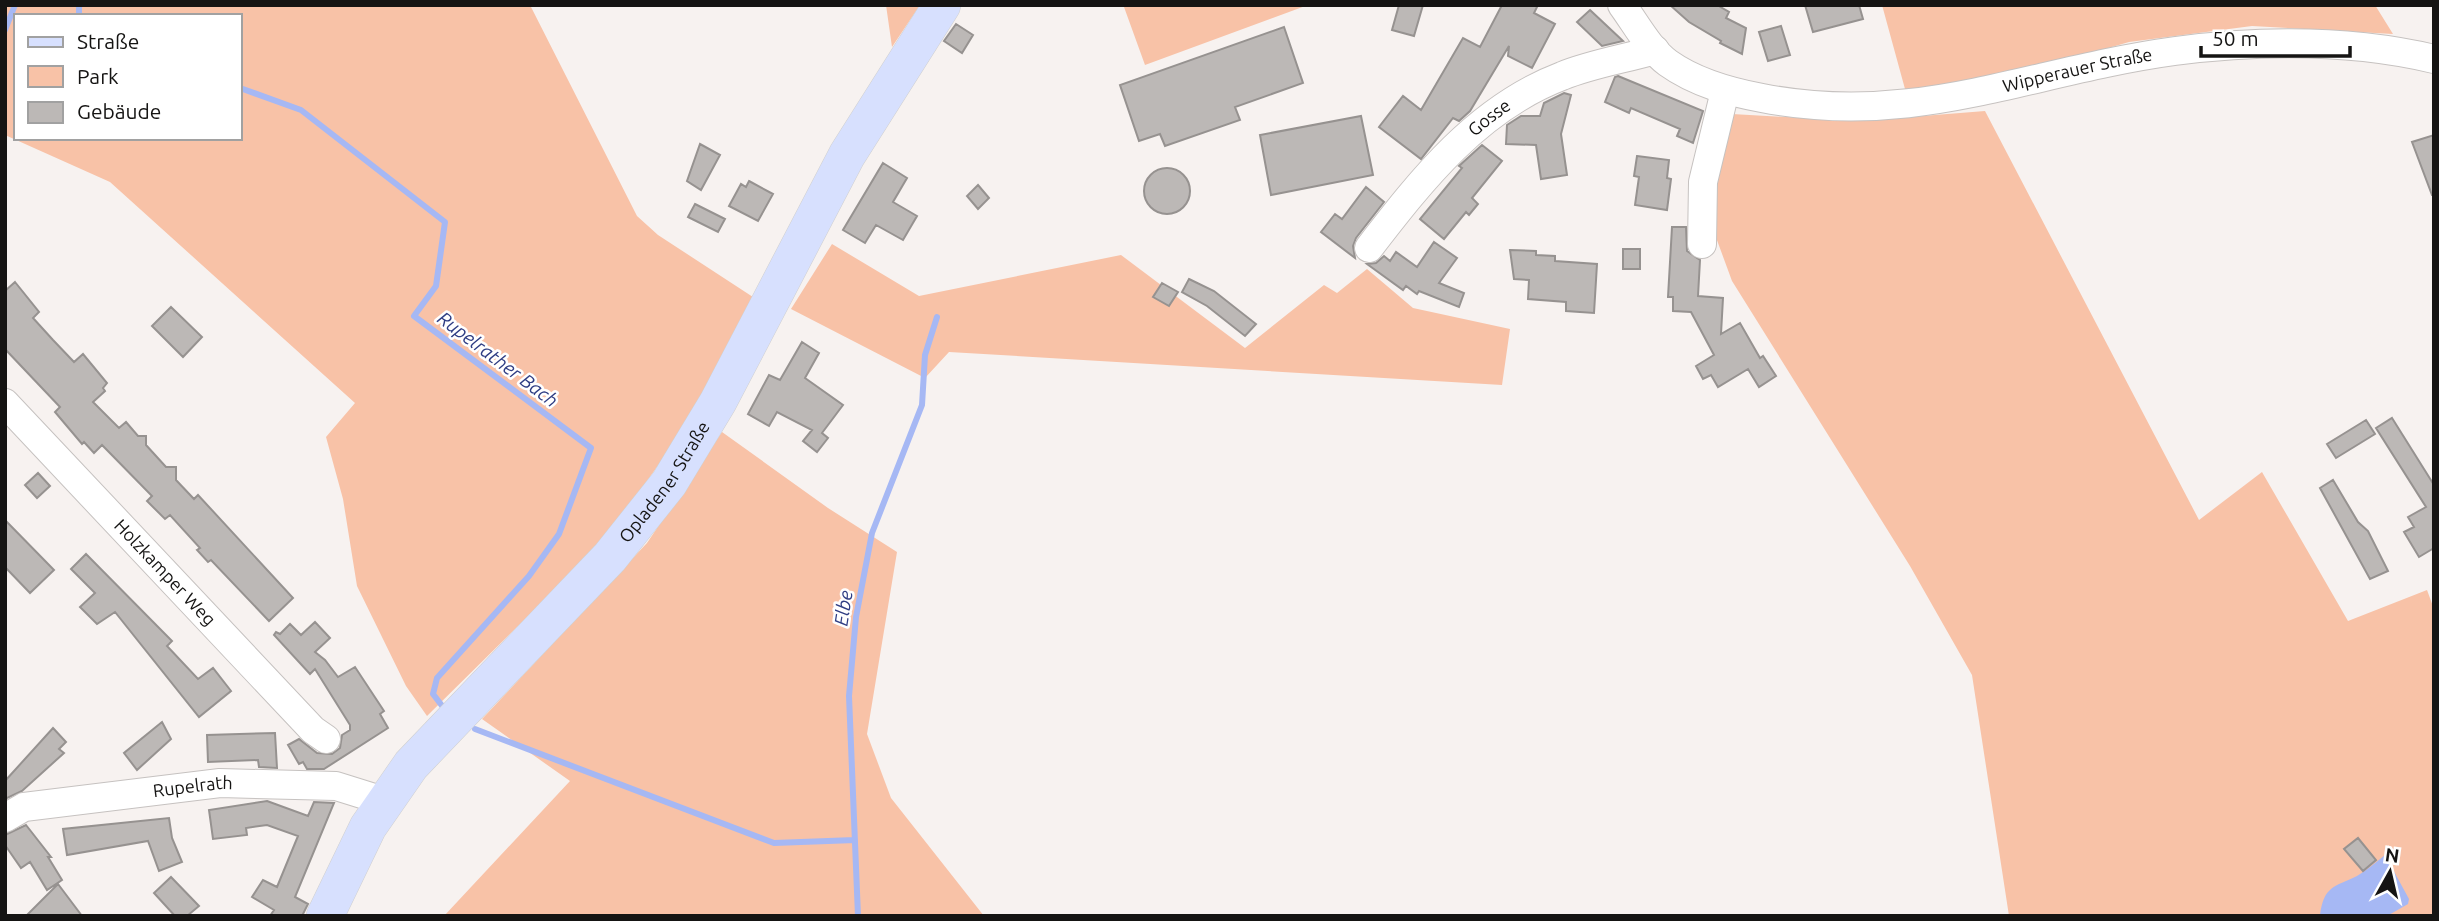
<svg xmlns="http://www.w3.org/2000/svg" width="2439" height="921" font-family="Ubuntu,sans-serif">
  <rect width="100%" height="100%" fill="#f7f2f0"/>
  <path fill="#f8c2a7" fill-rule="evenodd" d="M5,5h525l107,211 21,19 98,64 -80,141 -70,99 -179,177 -21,-30 -49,-100 -14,-87 -17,-62 29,-34 -245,-221 -105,-47zM16,16h224v122h-224z
    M886,5h34l-28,42z
    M1130,5h178l-163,60 -21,-58z
    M1882,5h493l18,29 -141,-8 -123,16 -106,31 -99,17 -19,-1z
    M1985,111l214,409 63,-48 86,149 79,-31 7,19v307h-425l-37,-241 -62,-109 -178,-285 -18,-49 2,-63 16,-55 128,7z
    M832,244l87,52 202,-41 124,93 79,-63 13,8 30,-24 46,39 97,21 -8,56 -553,-33 -24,26 -134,-69z
    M722,432l106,76 69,44 -30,182 24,64 93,118h-540l126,-135 -88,-62 165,-176z"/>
  <path fill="#a6b8f4" d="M2385,855l24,44 -1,5 -21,12 -67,-1c4,-29 14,-28 37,-39 10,-6 19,-14 28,-21z"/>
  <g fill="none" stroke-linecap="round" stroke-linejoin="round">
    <path stroke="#a6b8f4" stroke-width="6" d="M79,16v-11
      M5,30l10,-25
      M240,88l61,22 144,112 -9,64 -22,30 177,132 -32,86 -30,42 -92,102 -4,16 10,13
      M475,729l299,114 81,-3
      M858,916l-9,-220 7,-79 16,-84 50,-128 3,-50 12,-38"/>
  </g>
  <path fill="#bcb8b6" stroke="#969290" stroke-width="2" d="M1399,5h24l-9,31 -22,-6z
    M1502,5h36l-4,8 21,11 -23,44 -24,-12 1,-10 -39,65 -11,10 -6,-3 -32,41 -42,-32 24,-31 18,14 42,-72 17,9z
    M1670,5h47l12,7 -3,6 20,10 -4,26 -22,-11 1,-2 -32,-19z
    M1805,5h54l4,14 -50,13z
    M1590,10l33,31 -21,5 -25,-24z
    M956,24l17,11 -11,18 -18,-12z
    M1781,26l9,29 -22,6 -9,-29z
    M1284,27l19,56 -68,24 5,13 -75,26 -5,-12 -21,7 -19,-56z
    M1618,76l85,35 -10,32 -16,-7 3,-7 -49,-21 -2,5 -24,-11 10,-25z
    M1564,93l7,2 -10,39 6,41 -26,4 -5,-34 -30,-1 1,-19 14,-9h19l4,-13z
    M1361,116l12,59 -102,20 -11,-60z
    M2434,135v60h-2l-20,-53z
    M700,144l20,11 -19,35 -14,-9z
    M1482,145l20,16 -30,37 6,6 -9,11 -3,-3 -22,27 -24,-20 42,-51 -3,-2z
    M1637,156l32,4 -2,18 4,1 -4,31 -32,-5 4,-28 -5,-1z
    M883,163l24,15 -14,24 24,14 -14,24 -27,-15 -11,18 -22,-13z
    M1144 191a23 23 0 1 1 46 0a23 23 0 1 1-46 0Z
    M749,181l24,13 -15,27 -29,-15 12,-22 5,3z
    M978,185l11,13 -11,11 -11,-13z
    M1366,187l18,15 -28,36 -3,8 2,12 -34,-26 14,-18 7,5z
    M695,204l30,15 -7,13 -30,-15z
    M1672,227h14l1,24 13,9 -2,36 25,2 -2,36 19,-11 20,35 3,-2 13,20 -17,11 -11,-18 -30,18 -7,-12 -8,4 -7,-13 18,-11 -23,-43 -18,-1v-14h-5z
    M1434,242l23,16 -18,25 25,10 -5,14 -40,-16 -2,3 -11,-8 -3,4 -36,-26 9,-1 8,-7 6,5 6,-9 21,15z
    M1623,249h17v20h-17z
    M1510,250l26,1v4l19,1v5l42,3 -3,49 -28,-2v-9l-38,-3 1,-19 -15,-1z
    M1189,279l25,12 42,33 -11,12 -38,-30 -25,-14z
    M15,282l24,30 -6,6 20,22 21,22 9,-8 24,29 -4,5 2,3 -12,11 26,26 7,-6 12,14h8v9l20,22h10v13l18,19 4,-4 95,103 -24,23 -58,-61 -3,2 -11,-12 3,-2 -30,-33 -5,4 -18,-18 5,-5 -50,-51 -8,8 -10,-11 -2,2 -27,-32 5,-5 -55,-58v-58z
    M1162,283l16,9 -9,14 -16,-9z
    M171,307l31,30 -19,20 -31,-31z
    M802,342l17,11 -14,25 38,27 -21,28 6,5 -11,14 -14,-11 9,-11 -35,-18 -8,14 -21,-12 21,-39 11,5z
    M2392,418l42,67v63l-15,9 -15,-25 10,-5 -6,-10 18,-10 -50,-79z
    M2366,420l9,14 -39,24 -9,-14z
    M38,473l12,13 -13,12 -12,-13z
    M2333,480l25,42 10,9 20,40 -18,8 -50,-91z
    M5,520l49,50 -24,23 -25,-26z
    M86,554l86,87 -5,5 31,33 15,-11 18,23 -32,26 -84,-105 -18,12 -17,-17 15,-14 -24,-24z
    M315,622l15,16 -15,14 10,8 13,17 17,-10 29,44 -4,3 8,14 -64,41h-17l-4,-7 -4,2 -11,-19 11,-6 18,14 15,1 8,-6 2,-13 8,-5v-5l-35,-56 -5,5 -36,-39 2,-3 4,2 10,-10 11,11z
    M162,722l9,17 -34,31 -13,-17z
    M53,728l13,14 -7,7 5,4 -42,38 -17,8v-18z
    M275,733l2,35 -18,-1 -1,-7 -50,2 -1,-27z
    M267,801l41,15 6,-14 20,1 -39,94 13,7 -6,12h-32l4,-6 -22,-13 11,-17 14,7 21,-51 -31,-11 -21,3 1,7 -34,4 -4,-29z
    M169,818l3,20 10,24 -23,9 -11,-30 -81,14 -4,-26z
    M26,825l25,32h-3l14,23 -15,10 -17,-28 -9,6 -16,-23v-10z
    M2358,838l18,22 -13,11 -19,-22z
    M171,877l28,29 -12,10h-12l-21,-23z
    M58,884l24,32h-56z"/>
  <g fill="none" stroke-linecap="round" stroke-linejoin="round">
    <g stroke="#c6c2c0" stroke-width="30">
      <g id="minor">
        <path id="s1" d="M1622,5c14,19 27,44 46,58 28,20 62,29 94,35 154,30 266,-27 413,-47 86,-11 174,-12 259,8"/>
        <path d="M1702,244l1,-62 22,-91"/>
        <path id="s2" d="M1369,248c53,-69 109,-140 193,-172 29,-12 62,-17 93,-26"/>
        <path id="s3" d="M5,403l308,327 13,9"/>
        <path id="s4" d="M5,818l19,-11 196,-24 116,3 48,15"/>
      </g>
    </g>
    <g stroke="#d0d0d0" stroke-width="38">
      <g id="major">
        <path id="s5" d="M325,916l43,-89 43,-62 199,-208 59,-74 49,-81 129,-247 95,-150"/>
      </g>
    </g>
    <use href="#minor" stroke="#fff" stroke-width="28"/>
    <use href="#major" stroke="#d7e0fe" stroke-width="37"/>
  </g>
  <g text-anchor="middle" stroke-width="5" stroke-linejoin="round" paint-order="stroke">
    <g font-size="18" fill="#151413" stroke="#fff">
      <text dy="6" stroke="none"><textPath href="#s1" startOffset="495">Wipperauer Straße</textPath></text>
      <text dy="6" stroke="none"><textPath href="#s2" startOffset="178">Gosse</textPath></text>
      <text dy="6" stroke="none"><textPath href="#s5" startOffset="555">Opladener Straße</textPath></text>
      <text dy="6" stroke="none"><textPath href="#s3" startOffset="233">Holzkamper Weg</textPath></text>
      <text dy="6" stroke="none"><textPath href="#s4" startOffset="192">Rupelrath</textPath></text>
    </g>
    <g font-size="19" font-style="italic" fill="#2f3d83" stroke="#fff">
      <text transform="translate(498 359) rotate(37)" y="7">Rupelrather Bach</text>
      <text transform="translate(843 608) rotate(-81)" y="7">Elbe</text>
    </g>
  </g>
  <rect width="2439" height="921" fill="none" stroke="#151413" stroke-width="14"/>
  <rect x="14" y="14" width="228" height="126" fill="#ffffff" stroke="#a1a1a1" stroke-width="2"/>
  <rect x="28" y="37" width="35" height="10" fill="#d7e0fe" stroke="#a1a1a1" stroke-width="2"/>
  <text x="77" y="49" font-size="21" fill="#151413">Straße</text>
  <rect x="28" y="66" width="35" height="21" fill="#f8c2a7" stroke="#a1a1a1" stroke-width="2"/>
  <text x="77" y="84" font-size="21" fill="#151413">Park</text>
  <rect x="28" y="102" width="35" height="21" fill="#bcb8b6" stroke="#a1a1a1" stroke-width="2"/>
  <text x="77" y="119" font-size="21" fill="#151413">Gebäude</text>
  <g transform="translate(2390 872) rotate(8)" stroke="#ffffff" stroke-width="5" paint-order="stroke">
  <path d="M0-5L12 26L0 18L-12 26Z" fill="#151413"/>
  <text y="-10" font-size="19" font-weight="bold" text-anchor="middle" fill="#151413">N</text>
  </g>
  <path d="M2201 46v10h149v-10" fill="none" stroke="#151413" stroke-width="3.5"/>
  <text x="2212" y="46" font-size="21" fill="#151413" stroke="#ffffff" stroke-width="5" paint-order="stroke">50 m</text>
</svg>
